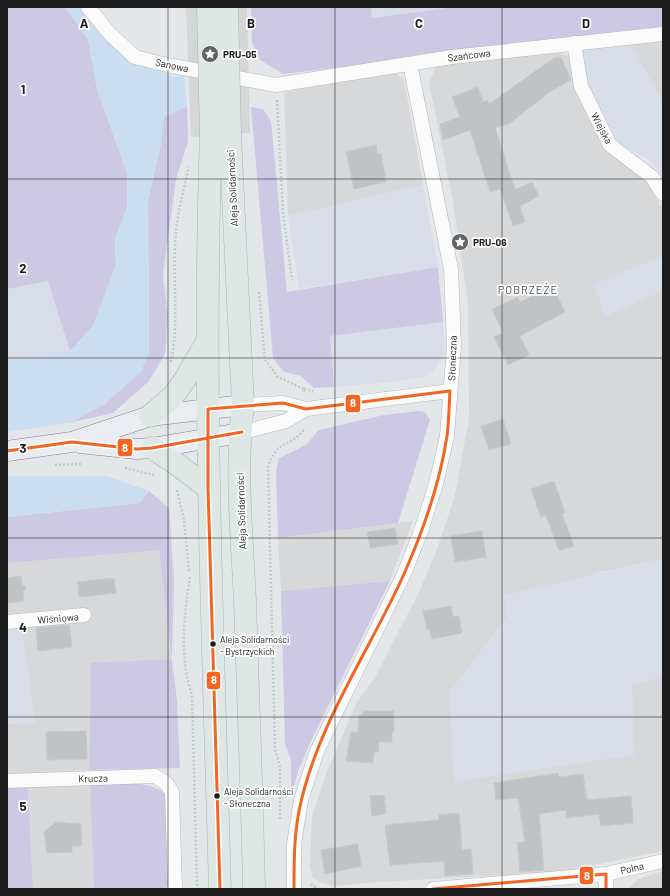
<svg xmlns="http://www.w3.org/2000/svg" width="670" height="896" font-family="Barlow,sans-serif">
  <rect width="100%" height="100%" fill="#e4e7ea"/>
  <path fill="#d6d8d9" d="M663,40v62l-33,-58z
    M556,52l14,5 10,41 66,82 17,29v47l-69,29 12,31 57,-26v269l-66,14 -90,44 -57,75 4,89 179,-26 -1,-70 31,-9v175l-103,21 -182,10 -43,4 -13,-3 -9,-5 -3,-11 2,-50 14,-43 31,-72 17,-23 45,-87 18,-43 17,-50 15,-80 -1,-117 -16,-105 -23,-115 8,-17z
    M394,73l10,6 19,106 -135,31 -4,-124z
    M413,521l-23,60 -109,10 -3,-53z
    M159,549l13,110 -81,5 -2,106 -82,4v-50l28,-2 -14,-97 -14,-9v-53z
    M90,783l4,106h-61l-5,-103z
    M663,871v18h-35l10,-10z"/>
  <path fill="#d9dde9" d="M371,7h84l-83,11z
    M630,44l33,58v77l-12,-18 -34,-19 -32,-56 -3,-38z
    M423,185l15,82 -139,22 -11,-73z
    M663,256v34l-57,26 -13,-32z
    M48,280l22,71 -63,10v-72z
    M443,322l3,31 -12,17 -9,7 -33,5 -58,5 -4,-51z
    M663,559v117l-31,9 2,70 -180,27 -4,-90 57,-75 -3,-22z
    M21,625l14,97 -28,2v-98z"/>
  <path fill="#cdc8e4" d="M7,7h58l23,32 9,50 30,84v34l-12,32 1,26 -23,61 -23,25 -22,-70 -41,8z
    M251,7h120l1,11 83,-11h208v22l-380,45 -23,-14 -8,-17z
    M187,106l1,36 -12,37 -13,95 5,43 -3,37 -16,27 -36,32 -44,10 36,-19 44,-51 -1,-153 12,-51 4,-32z
    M251,107l12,2 8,12 16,171 151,-25 5,55 -113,14 4,51 -20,1 -13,-12 -17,-4 -11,-14z
    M418,411l7,1 5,8 -32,103 -120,15 -2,-68 3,-12 27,-13 13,-15 65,-15z
    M149,491l20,17 5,72 -2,79 5,42 3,67 -91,2 2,-107 81,-4 -13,-109 -152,13v-46l133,-14z
    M390,581l-80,162 -12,28 -7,26v-37l-6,-16 -4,-153z
    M90,783c20,0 62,-4 76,12l3,88 -4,6h-71z
    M28,786l5,103h-26v-102z"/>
  <path fill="#cbddf0" d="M65,7h15l24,30 26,22 44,18 10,-2 3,31 -23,11 -4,32 -12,51 1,153 -8,19 -36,32 -36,19 -62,9v-71l63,-10 23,-25 23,-61 -1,-26 12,-32v-34l-30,-84 -9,-50z
    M7,476h100l42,15 -9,12 -133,14z"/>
  <path fill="#d5d6d7" d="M186,7h61l3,126 -59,4z"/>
  <path fill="#c0c3c5" stroke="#c6cacc" d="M561,57l10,23 -19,10 -43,34 -14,3 20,63 17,-8 7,14 -19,10 5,16 -12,4 -13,-37 -10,3 -20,-62 -27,10 -3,-16 20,-7 -8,-20 26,-10 5,15 5,-2 1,4 65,-46z
    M376,145l1,9h4l5,28 -32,7 -8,-37z
    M553,286l12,26 -45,24 9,19 -21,10 -14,-28 9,-4 -11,-24 26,-12 2,5z
    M503,419l8,25 -22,6 -8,-24z
    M554,481l11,32 -3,1 12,32 -15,5 -13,-36 -5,2 -10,-28z
    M395,528l3,16 -28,4 -3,-16z
    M482,531l4,26 -31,5 -4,-26z
    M21,576l1,8 4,4 -3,4 1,9 -17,2v-25z
    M114,578l2,15 -37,4 -1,-15z
    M451,606l2,11 6,-1 3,17 -30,6 -2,-10h-3l-4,-18z
    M69,625l3,22 -34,4 -2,-23z
    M365,711h29v20l-2,1v10h-13l-1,10h-4l-1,11 -27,-2 5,-29h7l1,-16z
    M86,731l1,28 -40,1 -1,-28z
    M558,773l1,4 24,-3 4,26 44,-4 2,27 -32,3 -2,-12 -32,4 -1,-8 -27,4 5,56 -24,2 -3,-30h8l-7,-44 -22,2 -2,-17z
    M384,795l2,19 -14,2 -2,-20z
    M459,813l3,37 9,-1 2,25 -28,2 -1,-15 -54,4 -5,-40 54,-5v-5z
    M56,822l25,2 1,22h-10v6l-25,1 -3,-21z
    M358,844l3,22 -36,8 -4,-24z"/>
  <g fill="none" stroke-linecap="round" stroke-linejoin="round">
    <g stroke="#b6b7b8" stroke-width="15">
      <path id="street" d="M88,7l22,27 25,23 32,8 109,20 176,-28 211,-23
        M574,43l7,43 29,59 42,32 11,17
        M243,405l40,-2 23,6 144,-18
        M240,433l46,-12 20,-12
        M7,622l77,-7
        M7,781l148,-5 11,7 6,9 3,97
        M294,889v-45l7,-44 16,-49 87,-177 17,-43 15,-47 11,-48 7,-90 -3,-77 -41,-205
        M433,889l173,-15 57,-13
        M606,889v-15"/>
    </g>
    <g stroke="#7f8391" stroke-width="21">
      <path id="secondary" d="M80,443l57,6 15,-1 88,-15
        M7,451l65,-9 78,-26 93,-11"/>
    </g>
    <g stroke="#9eb9ab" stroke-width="23">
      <path id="highway" d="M230,134l13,271c-8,65 -1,131 2,196 3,96 7,192 9,288
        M211,136c-9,251 2,502 9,753
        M150,416l24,-21 12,-17 20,-35
        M152,448l26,17 30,23"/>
    </g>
    <path stroke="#c0ccca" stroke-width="2.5" stroke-dasharray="2 2" stroke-linecap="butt" d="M277,100l6,112 9,68
      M259,292l6,68 13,17 26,12v3
      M171,362c8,-38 2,-78 4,-117 1,-27 8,-52 14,-78
      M304,389l9,2
      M55,465l27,-1
      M125,468l29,7
      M177,490l7,30 5,52
      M190,577c-6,38 -11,81 2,118l5,194
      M280,819v-52l-5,-18 -7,-282c9,-28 21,-19 36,-37
      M311,884l7,5"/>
    <use href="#street" stroke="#fbfbfc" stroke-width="14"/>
    <use href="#secondary" stroke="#eaecf1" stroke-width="20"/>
    <use href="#highway" stroke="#dee7e3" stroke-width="22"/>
    <g stroke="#9eb9ab" stroke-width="23" stroke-linecap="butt">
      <path id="highway-bridge" d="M208,7l3,129
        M227,7l3,127"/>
    </g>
    <use href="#highway-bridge" stroke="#dee7e3" stroke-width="22"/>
    <g stroke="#fff" stroke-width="6">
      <path id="bus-1" d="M7,451l65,-9 65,7 15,-1 90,-16
        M220,889l-12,-401v-79l75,-6 23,6 144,-18c-1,15 -1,30 -3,45 -7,47 -24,95 -43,138 -35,78 -88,152 -105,237 -5,26 -5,52 -5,78
        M433,889l173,-15v15"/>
    </g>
    <use href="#bus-1" stroke="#f26522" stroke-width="3"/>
  </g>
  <path fill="none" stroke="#1c1c1c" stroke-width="1" stroke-opacity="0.55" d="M168,7v882M335,7v882M502,7v882M7,179h656M7,358h656M7,538h656M7,717h656"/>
  <defs>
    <g id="sight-disc" transform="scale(0.9)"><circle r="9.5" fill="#626364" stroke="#fff"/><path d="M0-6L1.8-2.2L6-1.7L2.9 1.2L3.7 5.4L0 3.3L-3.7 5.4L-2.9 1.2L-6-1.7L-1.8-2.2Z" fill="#fff"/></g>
  </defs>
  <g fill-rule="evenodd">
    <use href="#sight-disc" x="210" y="54"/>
    <use href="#sight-disc" x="460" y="242"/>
  </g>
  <g fill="#1c1c1c" stroke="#fff" stroke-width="1.5">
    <circle cx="213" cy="644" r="3.5"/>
    <circle cx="217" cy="796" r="3.5"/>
  </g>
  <g text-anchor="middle" stroke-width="3.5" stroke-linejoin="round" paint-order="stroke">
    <g font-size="9" fill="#1c1c1c" stroke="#fff" text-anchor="start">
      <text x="220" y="643">Aleja Solidarności<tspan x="220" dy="12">- Bystrzyckich</tspan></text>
      <text x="224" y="795">Aleja Solidarności<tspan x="224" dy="12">- Słoneczna</tspan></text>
    </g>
    <g font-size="10" font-weight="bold" fill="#1c1c1c" stroke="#fff" text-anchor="start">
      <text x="223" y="58">PRU-05</text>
      <text x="473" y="246">PRU-06</text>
    </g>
    <g font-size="10" fill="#1c1c1c" stroke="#fff">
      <text transform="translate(469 55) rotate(-7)" y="4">Szańcowa</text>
      <text transform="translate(172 65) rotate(12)" y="4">Sanowa</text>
      <text transform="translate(602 128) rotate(62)" y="4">Wiejska</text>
      <text transform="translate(232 188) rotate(-93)" y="4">Aleja Solidarności</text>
      <text transform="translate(452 358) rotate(-88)" y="4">Słoneczna</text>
      <text transform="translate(241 511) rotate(-92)" y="4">Aleja Solidarności</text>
      <text transform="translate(58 618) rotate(-5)" y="4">Wiśniowa</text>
      <text transform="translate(93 778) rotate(-2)" y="4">Krucza</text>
      <text transform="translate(632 868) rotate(-13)" y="4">Polna</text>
    </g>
    <g font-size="11" letter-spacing="1" fill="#4f4f4f" stroke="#fff">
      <text x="528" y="294">POBRZEŻE</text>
    </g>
  </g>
  <g font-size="13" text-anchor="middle" font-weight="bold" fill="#1c1c1c" stroke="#fff" stroke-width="3.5" stroke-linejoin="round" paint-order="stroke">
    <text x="84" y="28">A</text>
    <text x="251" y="28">B</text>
    <text x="419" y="28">C</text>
    <text x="586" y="28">D</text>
    <text x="23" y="94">1</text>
    <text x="23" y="273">2</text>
    <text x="23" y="453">3</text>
    <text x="23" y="632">4</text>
    <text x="23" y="811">5</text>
  </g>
  <g stroke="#fff" stroke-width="1.5">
    <rect x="345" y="394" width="16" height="19" rx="4" fill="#f26522"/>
    <rect x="117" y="438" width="16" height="19" rx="4" fill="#f26522"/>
    <rect x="206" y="671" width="15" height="19" rx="4" fill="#f26522"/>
    <rect x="579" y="866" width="15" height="19" rx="4" fill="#f26522"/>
  </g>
  <g font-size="11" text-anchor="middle" font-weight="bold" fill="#fff">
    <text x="353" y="407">8</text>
    <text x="125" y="452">8</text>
    <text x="214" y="684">8</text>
    <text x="587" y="880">8</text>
  </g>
  <rect width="670" height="896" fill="none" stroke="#1c1c1c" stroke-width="16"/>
</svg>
